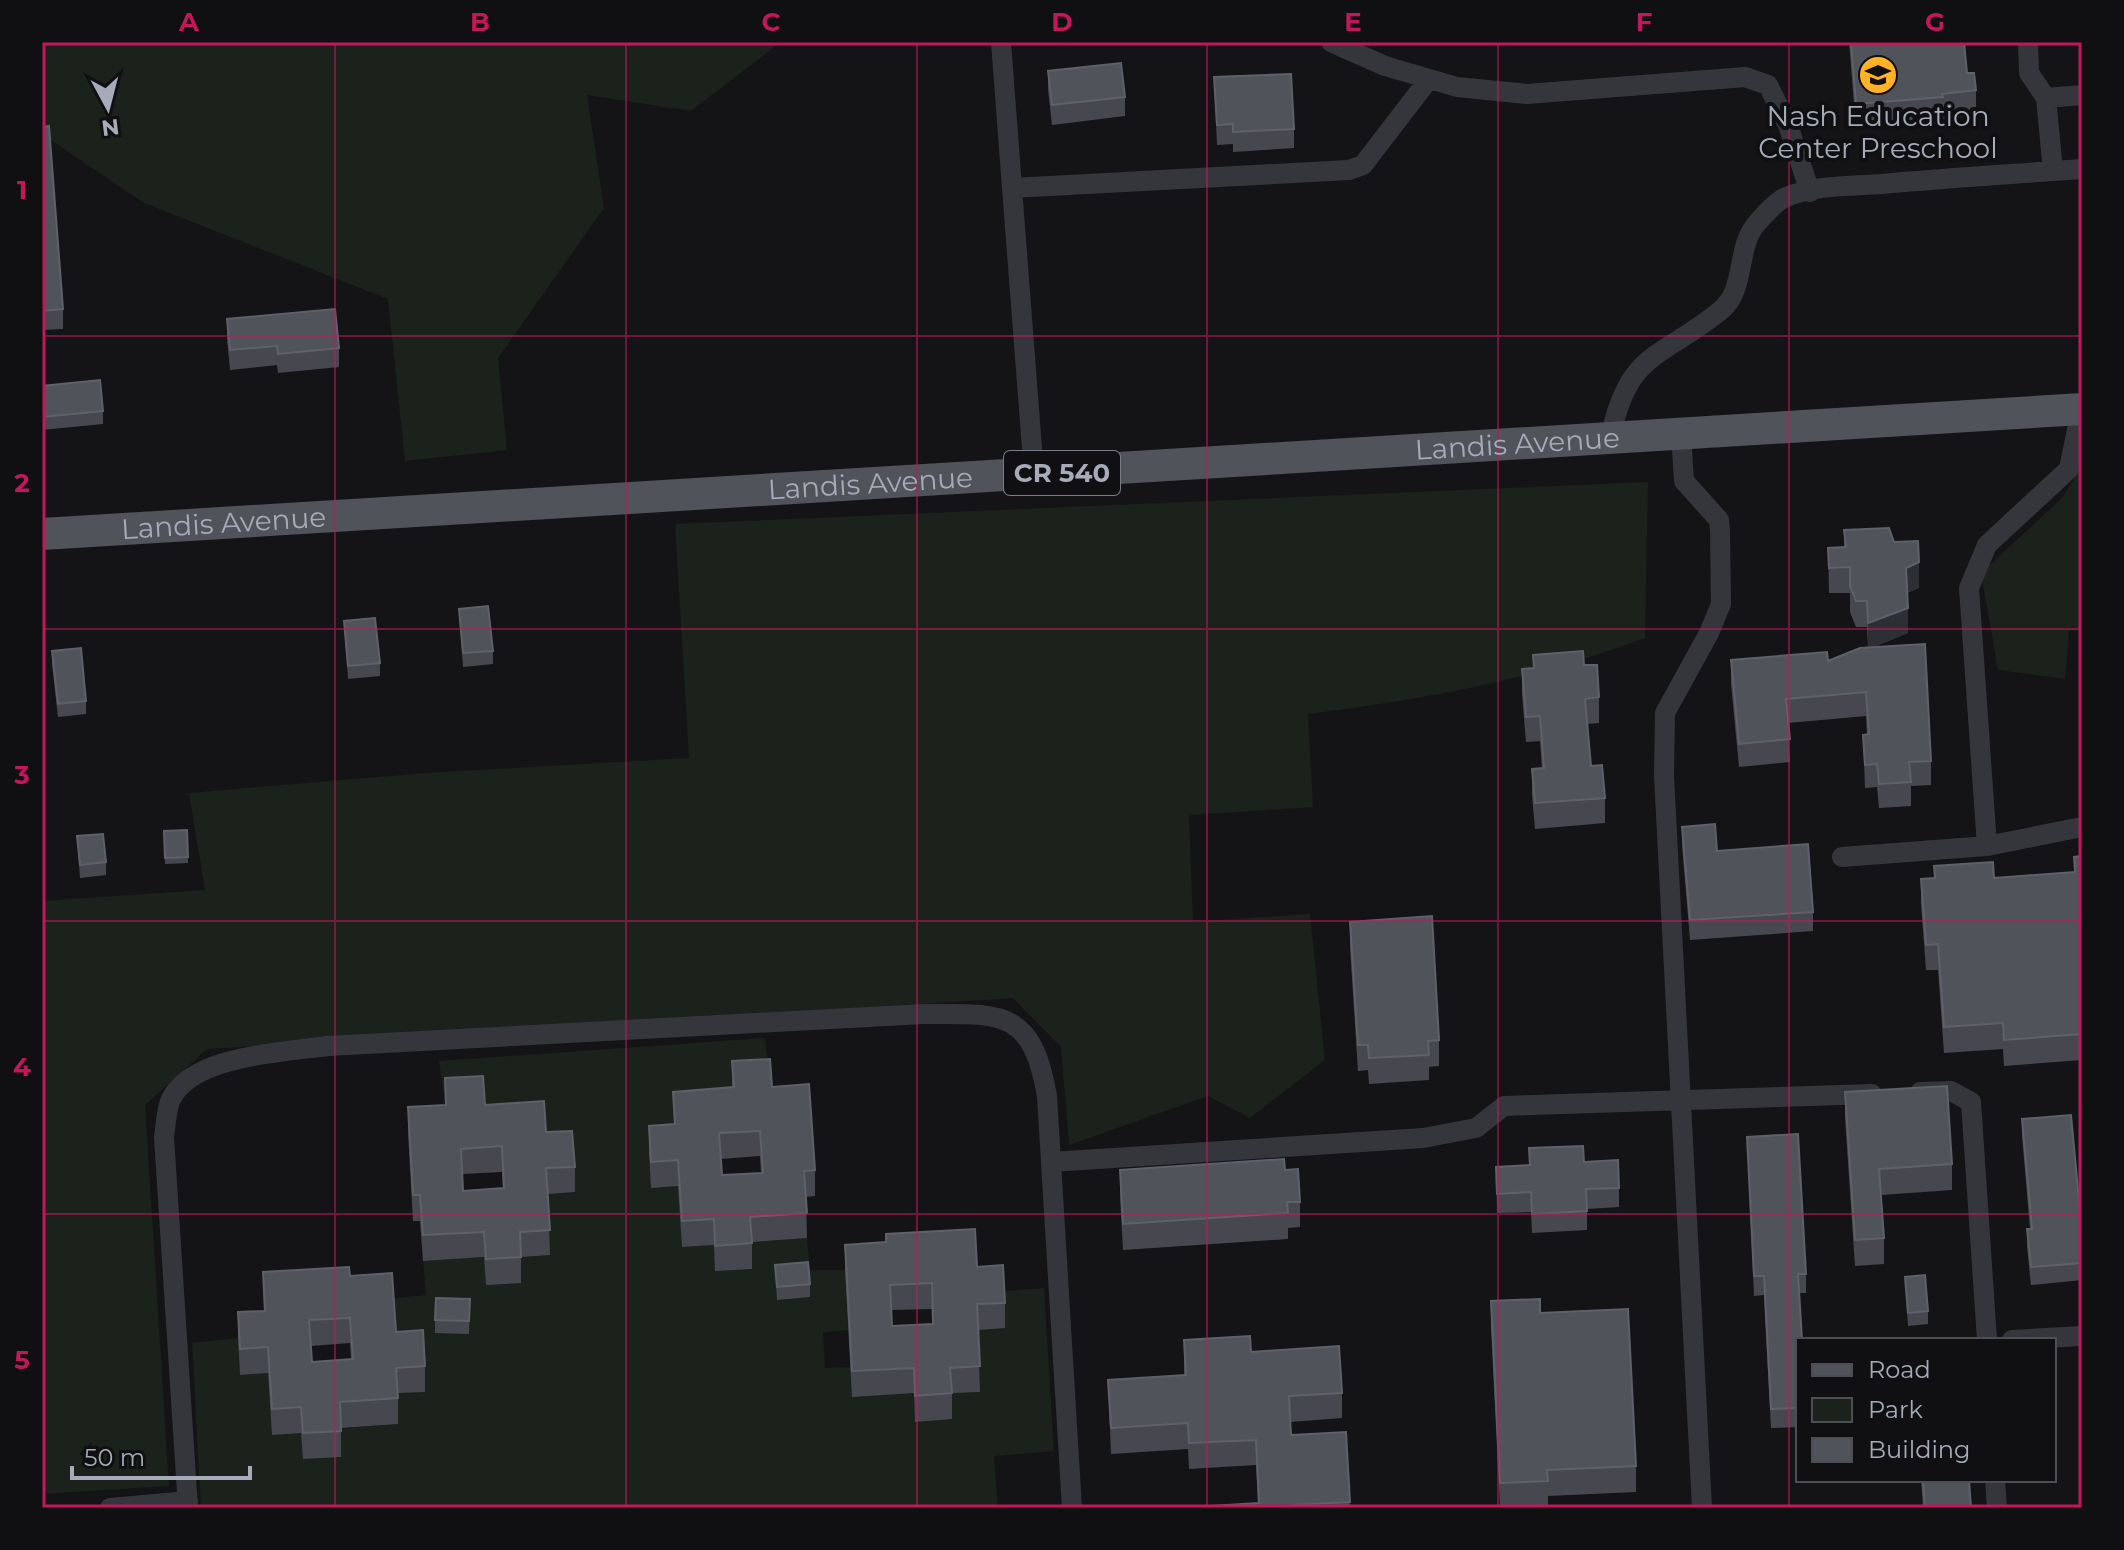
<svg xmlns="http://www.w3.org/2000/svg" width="2124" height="1550" font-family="Montserrat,sans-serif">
  <rect width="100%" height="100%" fill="#141417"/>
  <path fill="#1a221b" d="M42,42h739l-90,69 -104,-16 17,113 -106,150 9,92 -102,11 -17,-162 -244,-96 -102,-69z
    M2082,467v163l-13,1 -4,48 -67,-9 -17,-97 80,-74z
    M1648,482l-3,156c-113,42 -218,61 -337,76l5,93 -124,8 4,107 117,-8 15,146 -75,58 -42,-22 -139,49 -8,-98 -48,-49 -806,51 -62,56 24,381 -127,8v-593l163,-11 -16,-97 236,-20 264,-15 -14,-234z
    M765,1038l5,46 -92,101 5,62 124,-9 3,32h35l3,60 -25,2 2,36 26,-1 63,26 2,28 34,-28 30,-2 -3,-61 26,-39 41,-3 10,163 -60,5 4,52h-797l-9,-165 46,-5 2,37 28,-2 4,61 126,-10 -6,-125 34,-4 -3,-34 61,-4 2,27 34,-27 26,-63 -101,-90 -6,-43z"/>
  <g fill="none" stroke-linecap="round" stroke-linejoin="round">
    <path stroke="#35363c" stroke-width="20" d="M1001,42l11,146
      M1331,42l54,24 72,21 70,7 218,-17 23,8 20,40 22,67
      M2028,42l1,31 17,25
      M2053,171l-7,-73 36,-3
      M1681,434l3,47 35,39 1,11 1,73 -12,29 -44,80 -1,63 38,732
      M1610,439c18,-88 49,-79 110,-128 27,-21 15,-63 37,-88 7,-8 18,-20 27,-25 29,-13 66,-12 97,-14 67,-6 134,-10 201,-15
      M1034,474l-22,-286 337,-18 14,-5 66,-86
      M1987,846l95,-19
      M1842,857l145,-11 -18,-258 18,-43 82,-76 12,-59
      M1920,1092l31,-1 20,11 16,238
      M1051,1162l372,-24 53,-10 28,-22 368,-12
      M2012,1340l70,-4
      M1995,1480l2,28
      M110,1508l78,-7
      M188,1508l-24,-371c2,-12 2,-27 7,-38 22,-44 114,-47 157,-53l595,-32c77,0 109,-6 124,82l25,412"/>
    <path stroke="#51535b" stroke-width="32" id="s1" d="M42,534l2040,-125"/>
  </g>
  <path fill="#47484f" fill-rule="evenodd" d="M1849,42h115l3,31 9,17v26l-33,3v3l-87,7z
    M1048,71l77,26v19l-73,9 -4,-35z
    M1214,77l80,52v19l-61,4v-8l-16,1z
    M42,127l21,182v20l-21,1z
    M227,319l112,29v19l-61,6 -1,-8 -47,5 -3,-31z
    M42,386l61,25v13l-61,6z
    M1844,530l50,12 25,46 -12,5 1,40 -37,15 60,113v24l-20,1v20l-32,2 -2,-21 -12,1 -2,-53 4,-1 -1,-18 -78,7 2,39 -51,5 -8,-83v-24l97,1 40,-13 -1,-21h-11l-6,-15v-19h-21l-1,-45 16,-1z
    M459,609l34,42v13l-30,3z
    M344,621l36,42v13l-32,3z
    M52,651l34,50v13l-28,3 -6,-53z
    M1533,655l51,10 15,32v26l-12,1 4,42 14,32v25l-70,6 -3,-34v-26h10l-2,-28 -14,1 -4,-47v-26l11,-1z
    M1682,827l35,24 96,61v19l-123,9 -8,-94z
    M187,830l1,33 -23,1 -1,-33z
    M77,836l29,26v13l-26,3z
    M2082,856v204l-78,6 -1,-17 -59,4 -6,-83h-12l-5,-66v-25l13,-1v-12l60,12 80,-6v-15z
    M1350,922l89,118v26l-10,1v13l-60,4 -1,-14 -10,1 -8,-123z
    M732,1061l40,26 43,83v26l-9,1 1,41 -55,4v27l-37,2 -1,-26 -32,2 -4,-61 -27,2 -2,-37v-25l25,-2 -1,-32 59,-4zM760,1156l1,17 -39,2 -1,-16z
    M445,1078l40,27 61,27 29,35v25l-27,2 2,61 -29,2v26l-35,2 -2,-28 -61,4 -3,-40h-7l-5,-89v-25l37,-2zM502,1172l1,16 -40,3 -1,-17z
    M1845,1092l107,72v26l-71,5 3,43v26l-29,2 -10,-148z
    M2022,1119l60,113v48l-51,5 -4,-39v-17h3l-8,-93z
    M1747,1137l59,137v19h-7l-1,134 -27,1 -7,-133 -10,1z
    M1529,1148l55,14 35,26v19l-32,2v21l-55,3 -1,-21 -34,1 -1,-46 33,-2z
    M1120,1170h165l15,32v25l-12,1v11l-165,11 -3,-54z
    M845,1245l132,22 28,36v25l-27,2 2,62 -28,1v26l-37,3 -1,-29 -62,4 -7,-127zM932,1309v15l-40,2v-16z
    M775,1265l35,19v13l-33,3z
    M263,1272l87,4 75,90v26l-27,1v31l-57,4v29l-38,2 -2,-26 -29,2 -4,-62 -28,2 -2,-37v-26l26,-1zM350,1343l1,16 -39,3 -1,-16z
    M1905,1277l23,34v13l-20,2z
    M470,1299l-1,35 -34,-1v-13z
    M1491,1301l49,12 96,153v26l-88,4v10l-48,2 -9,-181z
    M1184,1340l67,12 91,41v25l-52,4 1,13 55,-3 4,76h-155l63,-5 -2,-38 -67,4 -1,-20 -77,5 -3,-74 76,-5z
    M1921,1480h48l2,28h-48z"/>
  <path fill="#2e2f34" d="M1919,562v26l-13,5v-25z
    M1908,608v25l-40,16v-26z"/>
  <path fill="#51535a" stroke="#5e6169" stroke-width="2" fill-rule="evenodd" d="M1851,42h113l3,31h7l2,17 -34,4 1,3 -87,7z
    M1121,63l4,34 -73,8 -4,-34z
    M1291,74l3,55 -61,3v-8l-16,1 -3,-48z
    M49,126l14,183 -21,2v-184z
    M335,309l4,39 -61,6 -1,-8 -47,4 -3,-31z
    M100,380l3,31 -61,6v-31z
    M1889,528l5,14 24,-1 1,21 -13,6 2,40 -40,15 -1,-22h-11l-6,-15v-19l-21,1 -1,-20 18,-1 -2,-17z
    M488,606l5,45 -30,2 -4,-44z
    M375,618l5,45 -32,3 -4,-45z
    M1925,644l6,117 -22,1 2,20 -32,2 -2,-20 -12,1 -2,-30 6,-1 -3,-42 -80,7 4,40 -51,5 -8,-84 96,-8 1,9 32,-13z
    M81,648l5,53 -28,3 -6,-53z
    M1583,651l1,14h13l2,32 -14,2 6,67 11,-1 3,33 -70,5 -3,-34 12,-1 -4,-52 -14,1 -4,-48 12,-1 -1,-13z
    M1715,824l2,27 91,-7 5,68 -123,8 -8,-93z
    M187,830l1,27 -23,1 -1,-27z
    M103,834l3,28 -26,3 -3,-29z
    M2082,856v178l-78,6 -1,-17 -59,4 -6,-83 -12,1 -5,-66 14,-1 -1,-12 59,-4 1,16 81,-6 -1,-15z
    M1432,916l7,124 -11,1 1,14 -60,3 -1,-13h-10l-8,-123z
    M770,1059l2,28 37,-3 6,86 -11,1 3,42 -57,4 2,26 -37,3 -1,-27 -32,2 -4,-61 -27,2 -2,-36 26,-2 -2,-32 61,-5 -2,-26zM760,1131l3,42 -41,2 -3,-42z
    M483,1076l2,29 59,-4 2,31 26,-1 3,36 -29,1 4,62 -30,2 1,25 -35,2 -2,-27 -61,3 -3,-40h-7l-5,-88 38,-2 -1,-27zM502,1146l2,42 -41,3 -2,-42z
    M1947,1086l5,78 -73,5 5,69 -29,2 -10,-148z
    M2071,1115l11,117v31l-51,4 -4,-38h5l-10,-110z
    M1798,1134l8,140h-8l4,66h-4v68l-27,1 -7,-133h-10l-7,-139z
    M1583,1146l1,16 34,-2 1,28 -33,1 1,22 -55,3 -1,-22 -34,2 -1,-27 34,-2 -1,-17z
    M1284,1159l1,11 13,-1 2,33h-13l1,11 -165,11 -3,-54z
    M975,1229l2,38 26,-2 2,38 -28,1 3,62 -30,2 2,25 -37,3 -1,-28 -62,3 -7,-126 41,-3v-8zM932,1283l1,41 -41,2 -2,-41z
    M808,1262l2,22 -33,3 -2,-22z
    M349,1267l1,9 42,-3 4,59 27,-2 2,36 -29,2 2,30 -58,4 1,29 -38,2 -2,-26 -29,2 -4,-62 -28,2 -2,-37 27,-1 -2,-39zM350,1318l3,41 -41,3 -3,-42z
    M1925,1275l3,36 -20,2 -3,-36z
    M436,1298l34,1 -1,22 -34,-1z
    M1540,1299v14l88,-4 8,157 -89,4 1,11 -48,2 -9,-182z
    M1250,1336l1,16 88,-6 3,47 -53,3 2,39 55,-3 4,70 -56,3 1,3h-100v-1l64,-4 -3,-63 -67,3 -1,-20 -77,5 -3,-48 78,-5 -2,-35z
    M1923,1480h46l2,28h-46z"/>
  <path fill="none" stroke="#c2185b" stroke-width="2" stroke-opacity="0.55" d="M335,42v1466M626,42v1466M917,42v1466M1207,42v1466M1498,42v1466M1789,42v1466M42,336h2040M42,629h2040M42,921h2040M42,1214h2040"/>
  <defs>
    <g id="school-disc" transform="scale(2)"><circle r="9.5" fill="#ffb324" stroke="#101012"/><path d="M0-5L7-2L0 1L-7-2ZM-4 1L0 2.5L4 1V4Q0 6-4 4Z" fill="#111"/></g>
  </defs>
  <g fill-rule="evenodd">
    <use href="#school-disc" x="1878" y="75"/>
  </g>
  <g text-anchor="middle" stroke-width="8" stroke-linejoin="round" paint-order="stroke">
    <rect fill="#101012" stroke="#787c86" stroke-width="2" x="1004" y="451" width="116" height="44" rx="6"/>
    <g font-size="26" font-weight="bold" fill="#a5abb8">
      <text x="1062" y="482">CR 540</text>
    </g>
    <g font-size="28" fill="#a5abb8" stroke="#101012">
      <text x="1878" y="126">Nash Education<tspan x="1878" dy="32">Center Preschool</tspan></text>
    </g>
    <g font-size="28" fill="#a5abb8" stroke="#101012">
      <text dy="10" stroke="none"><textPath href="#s1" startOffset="1478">Landis Avenue</textPath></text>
      <text dy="10" stroke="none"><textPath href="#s1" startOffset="830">Landis Avenue</textPath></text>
      <text dy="10" stroke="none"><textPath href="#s1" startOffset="182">Landis Avenue</textPath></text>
    </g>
  </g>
  <rect width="2124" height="1550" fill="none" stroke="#101012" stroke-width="88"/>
  <rect x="1796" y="1338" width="260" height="144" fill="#101012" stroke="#4c4e54" stroke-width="2"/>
  <rect x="1812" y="1364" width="40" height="12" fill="#51535b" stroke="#4c4e54" stroke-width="2"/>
  <text x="1868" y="1378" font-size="24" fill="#a5abb8">Road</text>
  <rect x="1812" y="1398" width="40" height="24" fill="#1a221b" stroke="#4c4e54" stroke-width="2"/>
  <text x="1868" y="1418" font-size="24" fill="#a5abb8">Park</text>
  <rect x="1812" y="1438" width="40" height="24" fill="#51535a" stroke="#4c4e54" stroke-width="2"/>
  <text x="1868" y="1458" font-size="24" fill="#a5abb8">Building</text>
  <g transform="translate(108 108) rotate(173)" stroke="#101012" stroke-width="6" paint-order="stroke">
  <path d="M0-6L14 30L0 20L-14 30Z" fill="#a5abb8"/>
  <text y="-12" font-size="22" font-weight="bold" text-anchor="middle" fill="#a5abb8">N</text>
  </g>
  <path d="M72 1466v12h178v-12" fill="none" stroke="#a5abb8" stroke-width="4"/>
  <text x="84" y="1466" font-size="24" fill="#a5abb8" stroke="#101012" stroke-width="6" paint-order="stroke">50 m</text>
  <rect x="44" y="44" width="2036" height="1462" fill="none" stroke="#c2185b" stroke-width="3"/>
  <g font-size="26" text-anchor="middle" font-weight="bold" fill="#c2185b">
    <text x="189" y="31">A</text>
    <text x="480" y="31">B</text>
    <text x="771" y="31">C</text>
    <text x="1062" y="31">D</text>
    <text x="1353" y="31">E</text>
    <text x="1644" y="31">F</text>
    <text x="1935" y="31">G</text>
    <text x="22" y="199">1</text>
    <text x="22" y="492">2</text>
    <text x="22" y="784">3</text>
    <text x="22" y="1076">4</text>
    <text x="22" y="1369">5</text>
  </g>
</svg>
